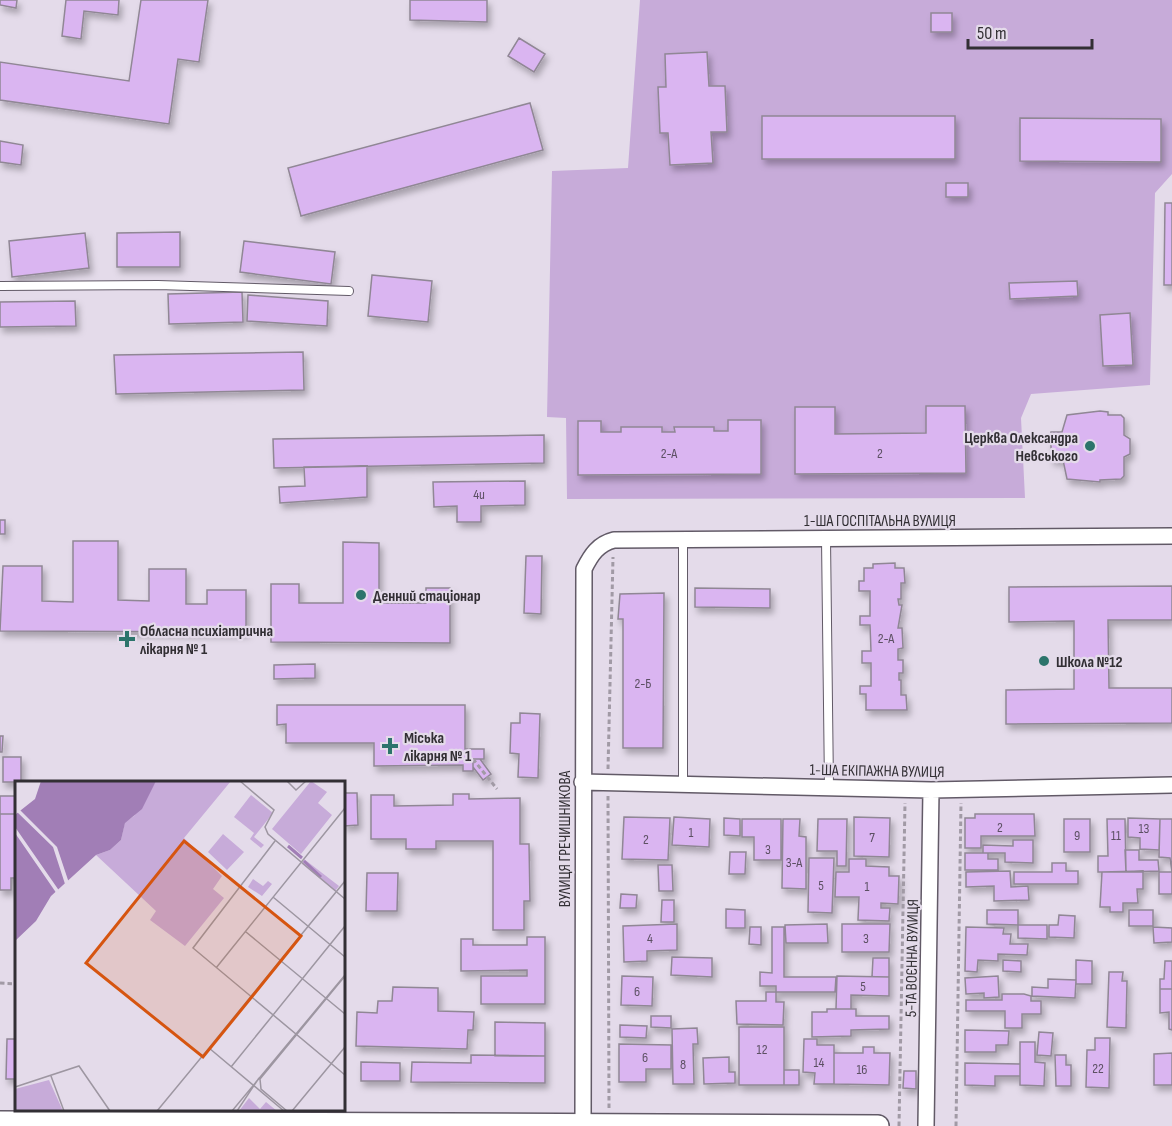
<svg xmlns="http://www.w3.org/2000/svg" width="1172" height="1126" font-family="'Sofia Sans Condensed',sans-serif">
  <defs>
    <filter id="shadow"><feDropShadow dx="3" dy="5" stdDeviation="3" flood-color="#0004"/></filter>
  </defs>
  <rect width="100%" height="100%" fill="#e4dbea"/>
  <path fill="#c7abd9" d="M640,0h532v174l-17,19 -5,192 -119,9 -10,24 4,80 -458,1 -1,-81 -19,-1 5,-246 76,-3z"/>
  <path fill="#dab5f1" stroke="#908795" stroke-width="1.5" filter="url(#shadow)" d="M0,0h17l-1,8 -16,-3z
    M66,0h53l-1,15 -34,-4 -3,28 -19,-3z
    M141,0h67l-9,62 -21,-3 -9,65 -169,-24v-38l129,19z
    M410,0h77v22l-77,-2z
    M931,13h21v19h-21z
    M519,38l26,16 -11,18 -26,-16z
    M707,52l2,34h16l2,46h-16l2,31 -43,2 -2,-32h-8l-2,-46h8l-1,-33z
    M530,103l13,47 -242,66 -13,-48z
    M762,116h193v43h-193z
    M1020,118l141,1v43l-141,-1z
    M0,141l23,4 -2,20 -21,-3z
    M946,183h22v14h-22z
    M1165,203h7v82h-8z
    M180,232v35h-63v-34z
    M85,233l4,35 -77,9 -3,-36z
    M244,241l91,11 -4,32 -91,-12z
    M372,275l60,6 -4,41 -60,-6z
    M1077,281l1,15 -68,3 -1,-16z
    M242,292l1,30 -74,2 -1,-30z
    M248,295l80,6 -1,25 -80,-5z
    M75,301l1,25 -76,1v-25z
    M1130,313l3,52 -30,1 -3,-51z
    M303,352l1,38 -188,4 -2,-39z
    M926,406h39l1,67 -171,1v-67h40v27l91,-1z
    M1100,411l8,1v3h13l3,3v17l6,4v15l-6,3v19l-3,3 -21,1v2l-33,-3 -4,-19h-12v-28h11l5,-17z
    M728,420h33v54l-183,1v-54h23v11h20v-5h41v5h13l-1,-5h40v4h14z
    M544,435v28l-270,5 -1,-29z
    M367,466v31l-87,6 -1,-16 26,-1 -1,-19z
    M525,481v24l-44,1v16h-24v-16l-23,1 -1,-25z
    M0,520h5v14h-5z
    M73,541h45v59l31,1v-32h37v35h21v-14h39v42l-246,-1 3,-65h39v35l31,1z
    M343,542l36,1v60h47v-15h24v55l-179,-1v-58h28v19h44z
    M526,556h16l-1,58 -17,-1z
    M895,563v5h9l1,15h-4v16h-3l1,6h3l-4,23h4l1,20 -5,1v11h5v13h-4v7h2v15h5l1,15h-41v-16h-6v-8h11v-23h-9v-12h9l-1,-26h-10v-9h10v-25h-11v-10h5v-13h9v-4z
    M1172,586v34h-64l1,68h63v35l-166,1v-34l68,-1v-68l-65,1v-35z
    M695,588l75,1v19l-75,-1z
    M664,593l-1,155h-40v-129h-5l2,-25z
    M315,664v14l-41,1v-14z
    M277,705h188v44h19v10h-11v12h-10v-6l-89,1v-23h-88v-19l-9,1z
    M520,713l20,1 -2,64 -20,-1 1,-23 -9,-1 1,-30h9z
    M0,736h3l-1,16h-2z
    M3,757h18v25h-18z
    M473,759h7l11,15 -8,6 -10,-13z
    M344,793h13l1,32 -14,1z
    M453,794h16v5l51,-1v46h9l1,57h-6v29h-31v-89h-57v8h-30v-10h-35v-44h23v11l59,-1z
    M0,796h16v18h-16z
    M0,814h16v64h-5v12h-11z
    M975,814h59l1,22h-54v12h-16v-30h10z
    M624,817l46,1 -2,42 -46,-1z
    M674,817l36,2 -1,28 -37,-2z
    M854,817l36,1 -1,39 -35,-1z
    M724,818l16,1v17l-16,-1z
    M1128,818l32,1 -1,31 -19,-1v-11l-12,-1z
    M742,819h39v41h-27v-23h-12z
    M783,819h17l-1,17 7,1v52l-24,-1z
    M818,819h29l-1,47h-9v-15h-20z
    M1064,819h26v33h-26z
    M1107,819h18l1,53h-28v-16h10z
    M1160,819h12v53l-2,-14 -11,-1z
    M1013,840h20v23l-28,-1v-9h-22v-8l30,1z
    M1125,850h14v10h19l1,11 -33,1z
    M730,852h16l-1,22h-16z
    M965,853h23v6h10v11h-33z
    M809,858h25l-2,55 -24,-1z
    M849,859h17v7l23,1v9h10l-1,28 -17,-1v5h9l-1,13 -31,-1 1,-23h-24l1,-25h13z
    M1052,863h14v8h12v13h-64v-12h38z
    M658,865h14l1,26h-14z
    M1010,871l1,16 17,-1 1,14 -35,1v-15l-28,1v-15z
    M1143,871v18h-6l1,14h-15v9h-13v-5h-10l2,-35z
    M1159,872h13v22h-13z
    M367,873h31l-1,38h-31z
    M621,894l16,1 -1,13h-16z
    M662,900h12v22h-13z
    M726,909l19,1v18h-19z
    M987,910h31v15l-31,-1z
    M1129,910h24v16h-24z
    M1059,915l16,1 -1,22 -25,-1v-12h9z
    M677,924v26l-30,1v10l-23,1 -1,-36z
    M827,924l1,19h-42l-1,-18z
    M842,924h48l-1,28h-47z
    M1018,925h29v14l-29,-1z
    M750,927h11v18l-12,-1z
    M772,927h12v50h52l-1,15h-59v-6h-16v-14l12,1z
    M966,927l38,1 -1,6h8l-1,10h18l-1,11 -29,-1v7l-20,-1 -1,12 -12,-1z
    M1153,927l19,1v14l-18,1z
    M527,937h18v67h-64v-28h46v-6l-66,1v-32h12v6h54z
    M672,957l40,1v19l-41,-2z
    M873,958h16v19h-17z
    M1003,960l18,1v11l-18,-1z
    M1076,960l16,1v23h-16z
    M1165,961h7v28h-12v-10h4z
    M1109,972h14l-1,9h5l-1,47 -19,-1z
    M622,976l31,1 -1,29 -31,-1z
    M837,976l52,1v19l-38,-1v14h-15z
    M998,976l1,21 -15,1v-5l-18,1 -1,-16z
    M1048,979l28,1 -1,18 -43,-2v-9l16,1z
    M393,987l45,1v23l36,1 -1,18h-5l-1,19 -111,-3 1,-34 20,1 1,-12h14z
    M1160,989h12v41l-3,-1v-17l-9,1z
    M766,992h10v10h8l-1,23 -46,-1 -1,-23h30z
    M1002,994h22l7,2v5h10v13h-19v14h-17v-17h-39v-11h36z
    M827,1009h29v7h33v13l-38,1v6l-39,1v-25h15z
    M651,1016h20v12l-20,-1z
    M495,1022l50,1v33h-50z
    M620,1025l27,1 -1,12 -26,-1z
    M739,1027h45v58h-45z
    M697,1028l1,16h-5l1,40h-21l-1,-55z
    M965,1030l44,1 -1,14h-12v7h-31z
    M1039,1032l14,1 -2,23 -14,-1z
    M1095,1038h15l-1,50 -23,-1 1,-37h8z
    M7,1039h9v40h-10z
    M804,1039h13v6h17v39h-20l1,-11 -12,-1z
    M1020,1042h15v20l10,1 -1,23 -24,-1z
    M619,1044l52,1v24h-25v13h-27z
    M863,1047h11v6h16l-1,32 -55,-1v-31h29z
    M1172,1053v32h-18v-31z
    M471,1055l74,1v27l-134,-1 1,-20 59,1z
    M1055,1055h11v10h5v21h-15z
    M729,1057v15h6v11l-31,1 -1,-26z
    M361,1062l39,1v18h-39z
    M965,1063l55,1v12h-25v10l-30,-1z
    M784,1070h15v15h-15z
    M904,1071h12v18l-13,-1z"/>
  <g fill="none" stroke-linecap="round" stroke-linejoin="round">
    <g stroke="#625a67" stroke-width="10">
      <path id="lane" d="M0,286l158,-1 191,6
        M826,539l3,248
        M683,786v-247"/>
    </g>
    <g stroke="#625a67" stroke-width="18">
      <path id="street" d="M582,782l349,8 241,-5
        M583,1126l1,-557c7,-14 14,-25 30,-29l558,-4
        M926,1126l5,-336"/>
    </g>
    <g stroke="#625a67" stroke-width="24">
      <path id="secondary" d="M0,1122l878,4"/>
    </g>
    <path stroke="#a19aa5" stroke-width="3" stroke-dasharray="4.5 3" stroke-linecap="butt" d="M473,759l24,30
      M608,769l5,-212
      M608,796l1,312
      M0,983l16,1
      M899,1126l6,-323
      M956,1126l5,-323"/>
    <use href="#lane" stroke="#fff" stroke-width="8"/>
    <use href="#street" stroke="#fff" stroke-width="15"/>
    <use href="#secondary" stroke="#fff" stroke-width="21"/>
  </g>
  <g fill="#2c746b" stroke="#e4dbea" stroke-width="2">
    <circle cx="1090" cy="446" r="6"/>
    <circle cx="361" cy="595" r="6"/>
    <path d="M124 630h6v6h6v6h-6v6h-6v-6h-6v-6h6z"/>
    <circle cx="1044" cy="661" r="6"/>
    <path d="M387 737h6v6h6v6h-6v6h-6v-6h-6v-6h6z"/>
  </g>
  <g text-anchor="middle" stroke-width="4.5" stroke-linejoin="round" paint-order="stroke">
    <g font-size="14" fill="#5c5063">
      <text x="669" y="458">2-А</text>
      <text x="880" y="458">2</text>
      <text x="479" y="499">4и</text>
      <text x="886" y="643">2-А</text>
      <text x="643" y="688">2-Б</text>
      <text x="1000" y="832">2</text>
      <text x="1144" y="833">13</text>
      <text x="691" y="837">1</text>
      <text x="1077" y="840">9</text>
      <text x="1116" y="840">11</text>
      <text x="872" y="842">7</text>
      <text x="646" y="844">2</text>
      <text x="768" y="854">3</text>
      <text x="794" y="867">3-А</text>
      <text x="821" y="890">5</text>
      <text x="867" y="891">1</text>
      <text x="650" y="943">4</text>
      <text x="866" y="943">3</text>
      <text x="863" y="991">5</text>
      <text x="637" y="996">6</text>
      <text x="762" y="1054">12</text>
      <text x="645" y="1062">6</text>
      <text x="819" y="1067">14</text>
      <text x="683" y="1069">8</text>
      <text x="1098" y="1073">22</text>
      <text x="862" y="1074">16</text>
    </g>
    <g font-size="16" font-weight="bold" fill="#322f34" stroke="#e4dbea" text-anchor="start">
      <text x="1078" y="443" text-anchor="end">Церква Олександра<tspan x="1078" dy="18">Невського</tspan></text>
      <text x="373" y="601">Денний стаціонар</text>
      <text x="140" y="636">Обласна психіатрична<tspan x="140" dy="18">лікарня № 1</tspan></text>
      <text x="1056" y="667">Школа №12</text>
      <text x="404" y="743">Міська<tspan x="404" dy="18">лікарня № 1</tspan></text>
    </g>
    <g font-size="16" fill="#322f34" stroke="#e4dbea">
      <text x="880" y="526">1-ША ГОСПІТАЛЬНА ВУЛИЦЯ</text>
      <text transform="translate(877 770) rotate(1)" y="6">1-ША ЕКІПАЖНА ВУЛИЦЯ</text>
      <text transform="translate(564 839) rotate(-90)" y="6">ВУЛИЦЯ ГРЕЧИШНИКОВА</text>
      <text transform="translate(911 958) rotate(-89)" y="6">5-ТА ВОЄННА ВУЛИЦЯ</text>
    </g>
  </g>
  <g transform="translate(15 781)">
    <rect width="330" height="330" fill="#e4dbea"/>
    <path d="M141,0h75l-47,57 38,38 -9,13 11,9 -39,48 -35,-26 6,-9 -60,-56 14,-5 11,-10 4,-18 9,-6zM296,0l16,11 -9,11 14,12 -31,39 -29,-25zM236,14l22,18 -19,24 10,8 -3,3 -11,-9 4,-6 -20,-16zM208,53l21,18 -17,18 -19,-18zM289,78l35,27 -4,5 -33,-27zM238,98l10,7 5,-5 4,3 -10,12 -14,-9z" fill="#c7abd9"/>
    <path d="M34,299l14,31h-48v-22zM234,317l11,11 6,-7 11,9h-38z" fill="#c7abd9"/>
    <path d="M26,0h115l-14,28 -17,14 -4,17 -11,10 -14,5 -45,41 -15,25 -21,20 1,-127 19,-15z" fill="#a17eb6"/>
    <path d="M2,26l40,40 12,36 -4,1 -12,-37 -38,-37zM0,46l45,65 -3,2 -42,-61z" fill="#e4dbea"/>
    <path fill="none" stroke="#a17eb6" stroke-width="3" d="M273,65l14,12M289,80l17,16"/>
    <path fill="none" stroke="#9d96a1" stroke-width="1.5" d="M225,0l34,29 -9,17 3,7 77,65M272,0l9,9 10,-9M260,60l-82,107 152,127M258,116l72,60M231,151l99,82M201,187l129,-160M194,267l136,-167M216,286l114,-141M36,295l13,35M0,306l64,-21 31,45M142,330l52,-63 75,63M217,330l113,-136M222,330l22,-33M272,330l-26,-22 -1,-10 85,-103M277,330l53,-64"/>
    <path fill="#d65510" fill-opacity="0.15" stroke="#d65510" stroke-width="3" d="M169,60l117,95 -98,121 -117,-94z"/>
    <rect width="330" height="330" fill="none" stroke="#322f34" stroke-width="3"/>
  </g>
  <path d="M968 39v9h124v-9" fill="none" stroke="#322f34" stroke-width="3"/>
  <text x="977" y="39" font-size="18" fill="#322f34" stroke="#e4dbea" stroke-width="4.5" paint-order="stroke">50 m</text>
</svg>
